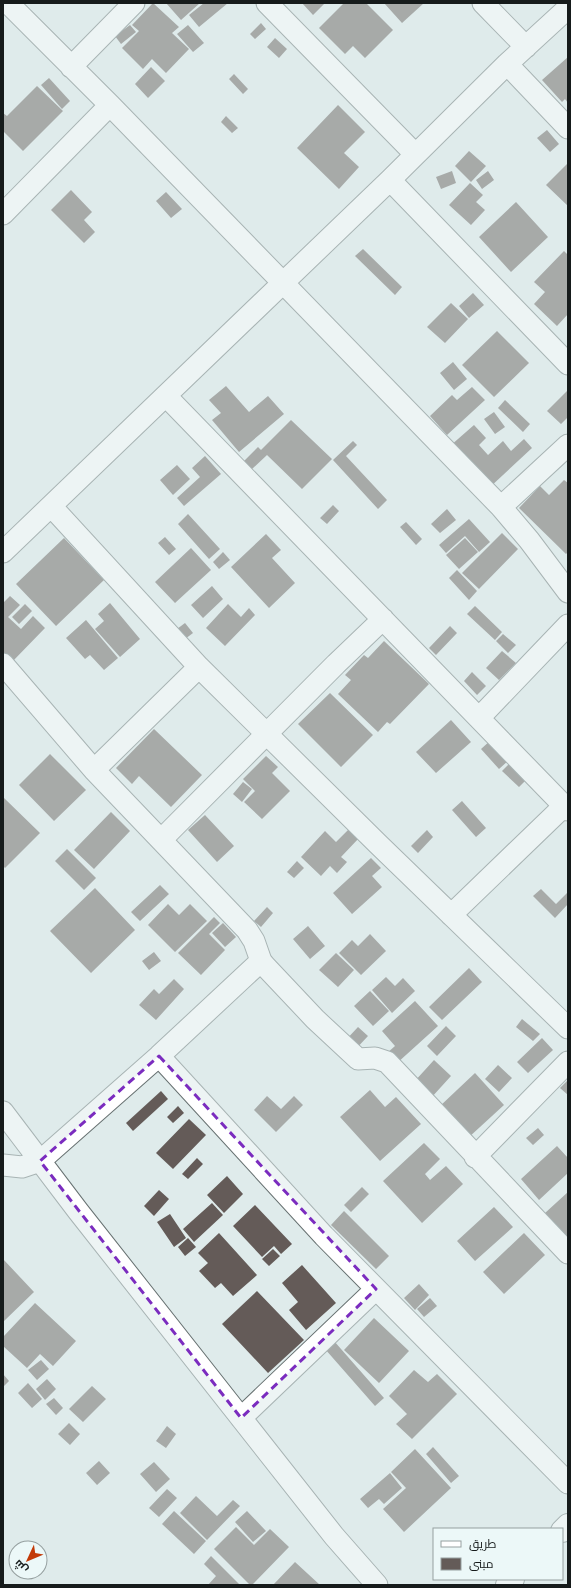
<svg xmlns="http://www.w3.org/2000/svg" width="571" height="1588" font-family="Inter,Cairo,sans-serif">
  <rect width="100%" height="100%" fill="#dfebeb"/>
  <path fill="#645b58" d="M153,3l26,24 -7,6 17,16 -23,24 -14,-14 -9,10 -21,-21 17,-17 -7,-6z
    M166,3h34l-19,17z
    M204,3h24l-29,24 -10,-12z
    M302,3h23l-12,12z
    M344,3h22l27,27 -28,28 -12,-12 -8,8 -26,-26z
    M384,3h40l-22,20z
    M261,23l5,6 -11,10 -5,-5z
    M130,25l6,7 -15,12 -6,-8z
    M188,25l16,18 -11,9 -16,-18z
    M275,38l12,11 -8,9 -12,-11z
    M568,57v46l-3,-4 -3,3 -20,-22z
    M151,67l14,14 -17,17 -13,-14z
    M234,74l14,15 -5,5 -14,-15z
    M49,78l21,23 -8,8 -21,-24z
    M37,86l26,25 -40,40 -20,-20v-18l4,3z
    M338,105l27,27 -21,21 15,14 -20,22 -42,-41z
    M226,116l12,12 -6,5 -11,-11z
    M547,130l12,14 -9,8 -13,-14z
    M469,151l17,15 -15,16 -16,-16z
    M568,163v43l-22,-21z
    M452,171l4,12 -15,6 -5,-12z
    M488,171l6,9 -12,9 -6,-9z
    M470,183l13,12 -7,7 9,8 -14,15 -22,-20z
    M71,190l21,22 -8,8 11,12 -11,11 -33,-33z
    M166,192l16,17 -11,9 -15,-17z
    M516,202l32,35 -37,35 -32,-35z
    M363,249l39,38 -7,8 -40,-39z
    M564,251l4,4v59l-11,12 -23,-22 11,-12 -11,-10z
    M473,293l11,12 -15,13 -10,-12z
    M451,303l17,16 -23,24 -18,-16z
    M497,331l32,32 -35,34 -32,-32z
    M453,362l14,17 -13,11 -14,-17z
    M226,386l23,26 19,-16 16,18 -45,38 -27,-32 9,-7 -12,-13z
    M472,387l13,13 -38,35 -17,-19 22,-21 5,5z
    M568,390v27l-7,7 -14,-13z
    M505,400l25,24 -7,8 -25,-24z
    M494,412l11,15 -10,7 -11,-15z
    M291,420l41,39 -30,30 -35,-34 -15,14 -8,-8 14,-14 3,3z
    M474,425l12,13 -7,7 9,10 15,-14 8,10 13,-12 8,9 -43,40 -39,-42z
    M353,441l4,4 -11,11 41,44 -9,9 -45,-49z
    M205,456l16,18 -37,32 -7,-8 23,-21 -8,-9z
    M177,465l13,14 -17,16 -13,-15z
    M564,480l4,3v69l-2,2 -47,-46 21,-22 9,9z
    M333,505l6,6 -12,13 -7,-6z
    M447,509l9,11 -16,13 -9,-9z
    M188,514l32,35 -11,10 -31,-35z
    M469,519l21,23 -11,10 -14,-16 -19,17 -7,-8z
    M406,522l16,17 -6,6 -16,-18z
    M502,533l16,16 -39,40 -17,-16z
    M266,534l15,16 -9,8 23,25 -26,25 -38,-41z
    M165,537l11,12 -7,6 -11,-12z
    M64,538l40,42 -48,46 -40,-42z
    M465,538l13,14 -19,17 -13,-14z
    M191,548l20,22 -36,33 -20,-21z
    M223,552l7,8 -11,9 -6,-7z
    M457,570l20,21 -8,9 -20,-22z
    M212,586l11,13 -20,19 -12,-13z
    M10,596l10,9 -12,12 13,12 12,-13 12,12 -33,34 -9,-9v-50z
    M110,603l30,36 -20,18 -25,-28 9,-8 -6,-7z
    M25,604l7,7 -13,13 -7,-7z
    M228,604l13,13 8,-9 6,7 -30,31 -19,-18z
    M475,606l27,26 -7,8 -28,-26z
    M86,620l32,38 -14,12 -14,-15 -5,4 -19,-21z
    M185,623l8,10 -8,6 -8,-10z
    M450,626l7,7 -21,22 -7,-7z
    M503,634l13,11 -8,8 -12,-12z
    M384,641l45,43 -39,40 -3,-2 -9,10 -40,-38 13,-14 -6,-5 19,-20 4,3z
    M502,651l14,12 -17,17 -13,-12z
    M472,672l14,14 -9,9 -13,-14z
    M330,693l43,42 -32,32 -43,-43z
    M451,720l20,22 -35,31 -20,-21z
    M154,729l48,46 -31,32 -32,-31 -7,8 -16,-16z
    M491,740l18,20 -10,9 -18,-20z
    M50,754l36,36 -32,31 -35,-36z
    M266,756l12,11 -6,6 18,18 -28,28 -18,-17 11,-11 -12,-12z
    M511,762l17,16 -9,9 -17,-16z
    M243,782l9,7 -10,13 -9,-8z
    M3,797l37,36 -35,35 -2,-2z
    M462,801l24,27 -10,9 -24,-27z
    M111,812l19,19 -36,38 -20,-19z
    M205,815l29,31 -17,16 -29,-32z
    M349,829l10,9 -18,19 6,5 -10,11 -7,-7 -9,10 -20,-19 24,-26 11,11z
    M427,830l6,7 -15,16 -7,-7z
    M67,849l29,29 -12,12 -29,-29z
    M371,858l10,10 -9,8 10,11 -30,27 -19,-21z
    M297,861l7,7 -10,10 -7,-6z
    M160,885l9,9 -29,27 -9,-9z
    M95,888l40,42 -44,43 -41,-42z
    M541,889l15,15 11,-11 1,2v9l-13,14 -22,-22z
    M168,904l11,11 11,-11 17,17 -32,31 -27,-27z
    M267,907l6,6 -12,14 -7,-6z
    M214,917l6,6 -11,11 16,16 -24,25 -23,-22z
    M223,923l13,14 -11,10 -13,-14z
    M308,926l17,20 -15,13 -17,-20z
    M370,934l16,17 -25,24 -22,-22 13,-13 6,6z
    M154,952l7,9 -12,9 -7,-9z
    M336,953l18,17 -16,17 -19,-17z
    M469,968l13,14 -40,38 -13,-13z
    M386,977l9,9 8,-8 12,13 -23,22 -20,-23z
    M174,979l10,10 -28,31 -17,-15 15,-16 5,5z
    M370,991l19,20 -16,15 -19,-20z
    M415,1001l23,25 -42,38 -10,-10 9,-8 -13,-15z
    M522,1019l18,15 -7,7 -17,-14z
    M446,1026l10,10 -19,20 -10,-10z
    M358,1027l10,9 -14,15 -10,-9z
    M542,1038l11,12 -25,23 -11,-11z
    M434,1060l17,16 -20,22 -17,-16z
    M498,1065l14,13 -13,14 -14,-13z
    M475,1073l29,32 -36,33 -29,-31z
    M568,1080v15l-8,-7z
    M370,1090l15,17 11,-10 25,27 -41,37 -40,-44z
    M161,1091l7,8 -35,32 -7,-8z
    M267,1096l14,13 13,-13 9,9 -27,27 -22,-22z
    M178,1106l6,7 -11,10 -6,-6z
    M189,1119l17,16 -33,34 -17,-16z
    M538,1128l6,7 -11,10 -7,-7z
    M424,1143l16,16 -15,15 5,6 16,-14 17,18 -41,39 -39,-42z
    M557,1146l11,12v15l-29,27 -18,-21z
    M197,1158l6,6 -15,15 -6,-5z
    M227,1176l16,18 -19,19 -17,-18z
    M362,1187l7,7 -18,18 -7,-7z
    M159,1190l10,9 -15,17 -10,-10z
    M568,1192v46l-23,-25z
    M212,1203l11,12 -29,27 -11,-13z
    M255,1205l37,39 -11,10 -7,-8 -12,11 -29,-31z
    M494,1207l19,20 -38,34 -18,-20z
    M344,1211l45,45 -13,13 -45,-44z
    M170,1214l16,24 -12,9 -17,-25z
    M219,1233l38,42 -24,21 -12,-13 -6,5 -16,-17 9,-8 -10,-10z
    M524,1233l21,22 -41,39 -21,-22z
    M188,1238l8,9 -11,9 -7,-9z
    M273,1249l7,7 -11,10 -7,-7z
    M3,1259l31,33 -31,30z
    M302,1265l34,38 -30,27 -17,-20 9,-8 -16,-19z
    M419,1284l10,11 -14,15 -11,-12z
    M257,1291l47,49 -36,33 -46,-49z
    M430,1298l7,8 -13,11 -7,-8z
    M35,1303l41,38 -23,25 -13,-12 -13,14 -24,-22v-9z
    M374,1318l35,33 -30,32 -35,-33z
    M334,1341l50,57 -9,8 -50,-57z
    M41,1360l8,9 -12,11 -9,-10z
    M414,1370l14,12 9,-8 20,20 -45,45 -16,-15 11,-10 -18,-18z
    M3,1374l6,7 -6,6z
    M47,1379l9,10 -11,11 -9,-11z
    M28,1383l14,16 -10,9 -14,-15z
    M92,1386l14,13 -23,23 -14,-13z
    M54,1398l9,10 -7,7 -10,-11z
    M69,1423l11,11 -10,11 -12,-11z
    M167,1426l9,8 -10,14 -10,-7z
    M433,1447l26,29 -8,7 -25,-29z
    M415,1449l36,39 -47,44 -21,-23 23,-21 -15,-16z
    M99,1461l11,12 -13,12 -11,-12z
    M154,1462l16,17 -14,13 -16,-18z
    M390,1473l12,15 -18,16 -5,-5 -11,9 -8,-9z
    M167,1489l10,9 -18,19 -10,-9z
    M196,1496l21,20 16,-16 7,6 -33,34 -27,-27z
    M174,1511l32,30 -12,13 -32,-30z
    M247,1511l19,20 -13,11 -18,-20z
    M236,1527l18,18 16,-16 19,18 -37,38h-2l-36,-36z
    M211,1556l29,29h-32l8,-9 -12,-12z
    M295,1562l25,23h-47z"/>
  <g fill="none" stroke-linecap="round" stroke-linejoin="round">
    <g stroke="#677171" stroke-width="23">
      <path id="minor" d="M8,3l102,102 391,402 28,33 39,52
        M267,3l148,151
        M483,3l43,44
        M507,64l61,64
        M71,67l63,-64
        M390,180l178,184
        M3,214l107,-109
        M166,396l402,414
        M51,506l148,161 179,177 190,184
        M501,507l67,-62
        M3,552l387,-372 117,-116 61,-56
        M3,664l91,106 153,160 7,11 7,20 4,5 50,53 43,40 17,-1 12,4 181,191
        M479,718l89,-93
        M94,770l105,-103
        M161,840l175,-176 47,-45
        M451,915l113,-109
        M159,1056l165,180 244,247
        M3,1112l75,99 256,325 43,49
        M475,1157l93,-95
        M3,1165l19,2 18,-6 119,-105 102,-95
        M241,1418l135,-129"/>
    </g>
    <g stroke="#677171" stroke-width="24">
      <path id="tertiary" d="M562,1531l6,-6
        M507,1585l6,-6"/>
    </g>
    <use href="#minor" stroke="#fff" stroke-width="21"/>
    <use href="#tertiary" stroke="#fff" stroke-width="22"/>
  </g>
  <path d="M0 0H571V1588H0ZM159,1056l217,233 -135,129 -201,-257z" fill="#dfebeb" fill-opacity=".55" fill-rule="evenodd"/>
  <path fill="none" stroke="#7b2cbf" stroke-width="3" stroke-dasharray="8 5" stroke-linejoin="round" d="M159,1056l217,233 -135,129 -201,-257z"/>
  <rect width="571" height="1588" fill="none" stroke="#161b1b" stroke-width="8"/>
  <rect x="433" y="1528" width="130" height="52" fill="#ecf8f8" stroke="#96a0a0"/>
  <rect x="441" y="1541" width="20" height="6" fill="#ffffff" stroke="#96a0a0"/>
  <text x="469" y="1548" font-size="12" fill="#161b1b">طريق</text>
  <rect x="441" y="1558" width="20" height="12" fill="#645b58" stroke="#96a0a0"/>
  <text x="469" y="1568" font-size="12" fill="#161b1b">مبنى</text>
  <g transform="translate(28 1560) rotate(226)"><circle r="19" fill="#ecf8f8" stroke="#96a0a0"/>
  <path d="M0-3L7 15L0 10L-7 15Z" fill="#c23a08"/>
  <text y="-6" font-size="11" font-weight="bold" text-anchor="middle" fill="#161b1b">ش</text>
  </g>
</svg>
